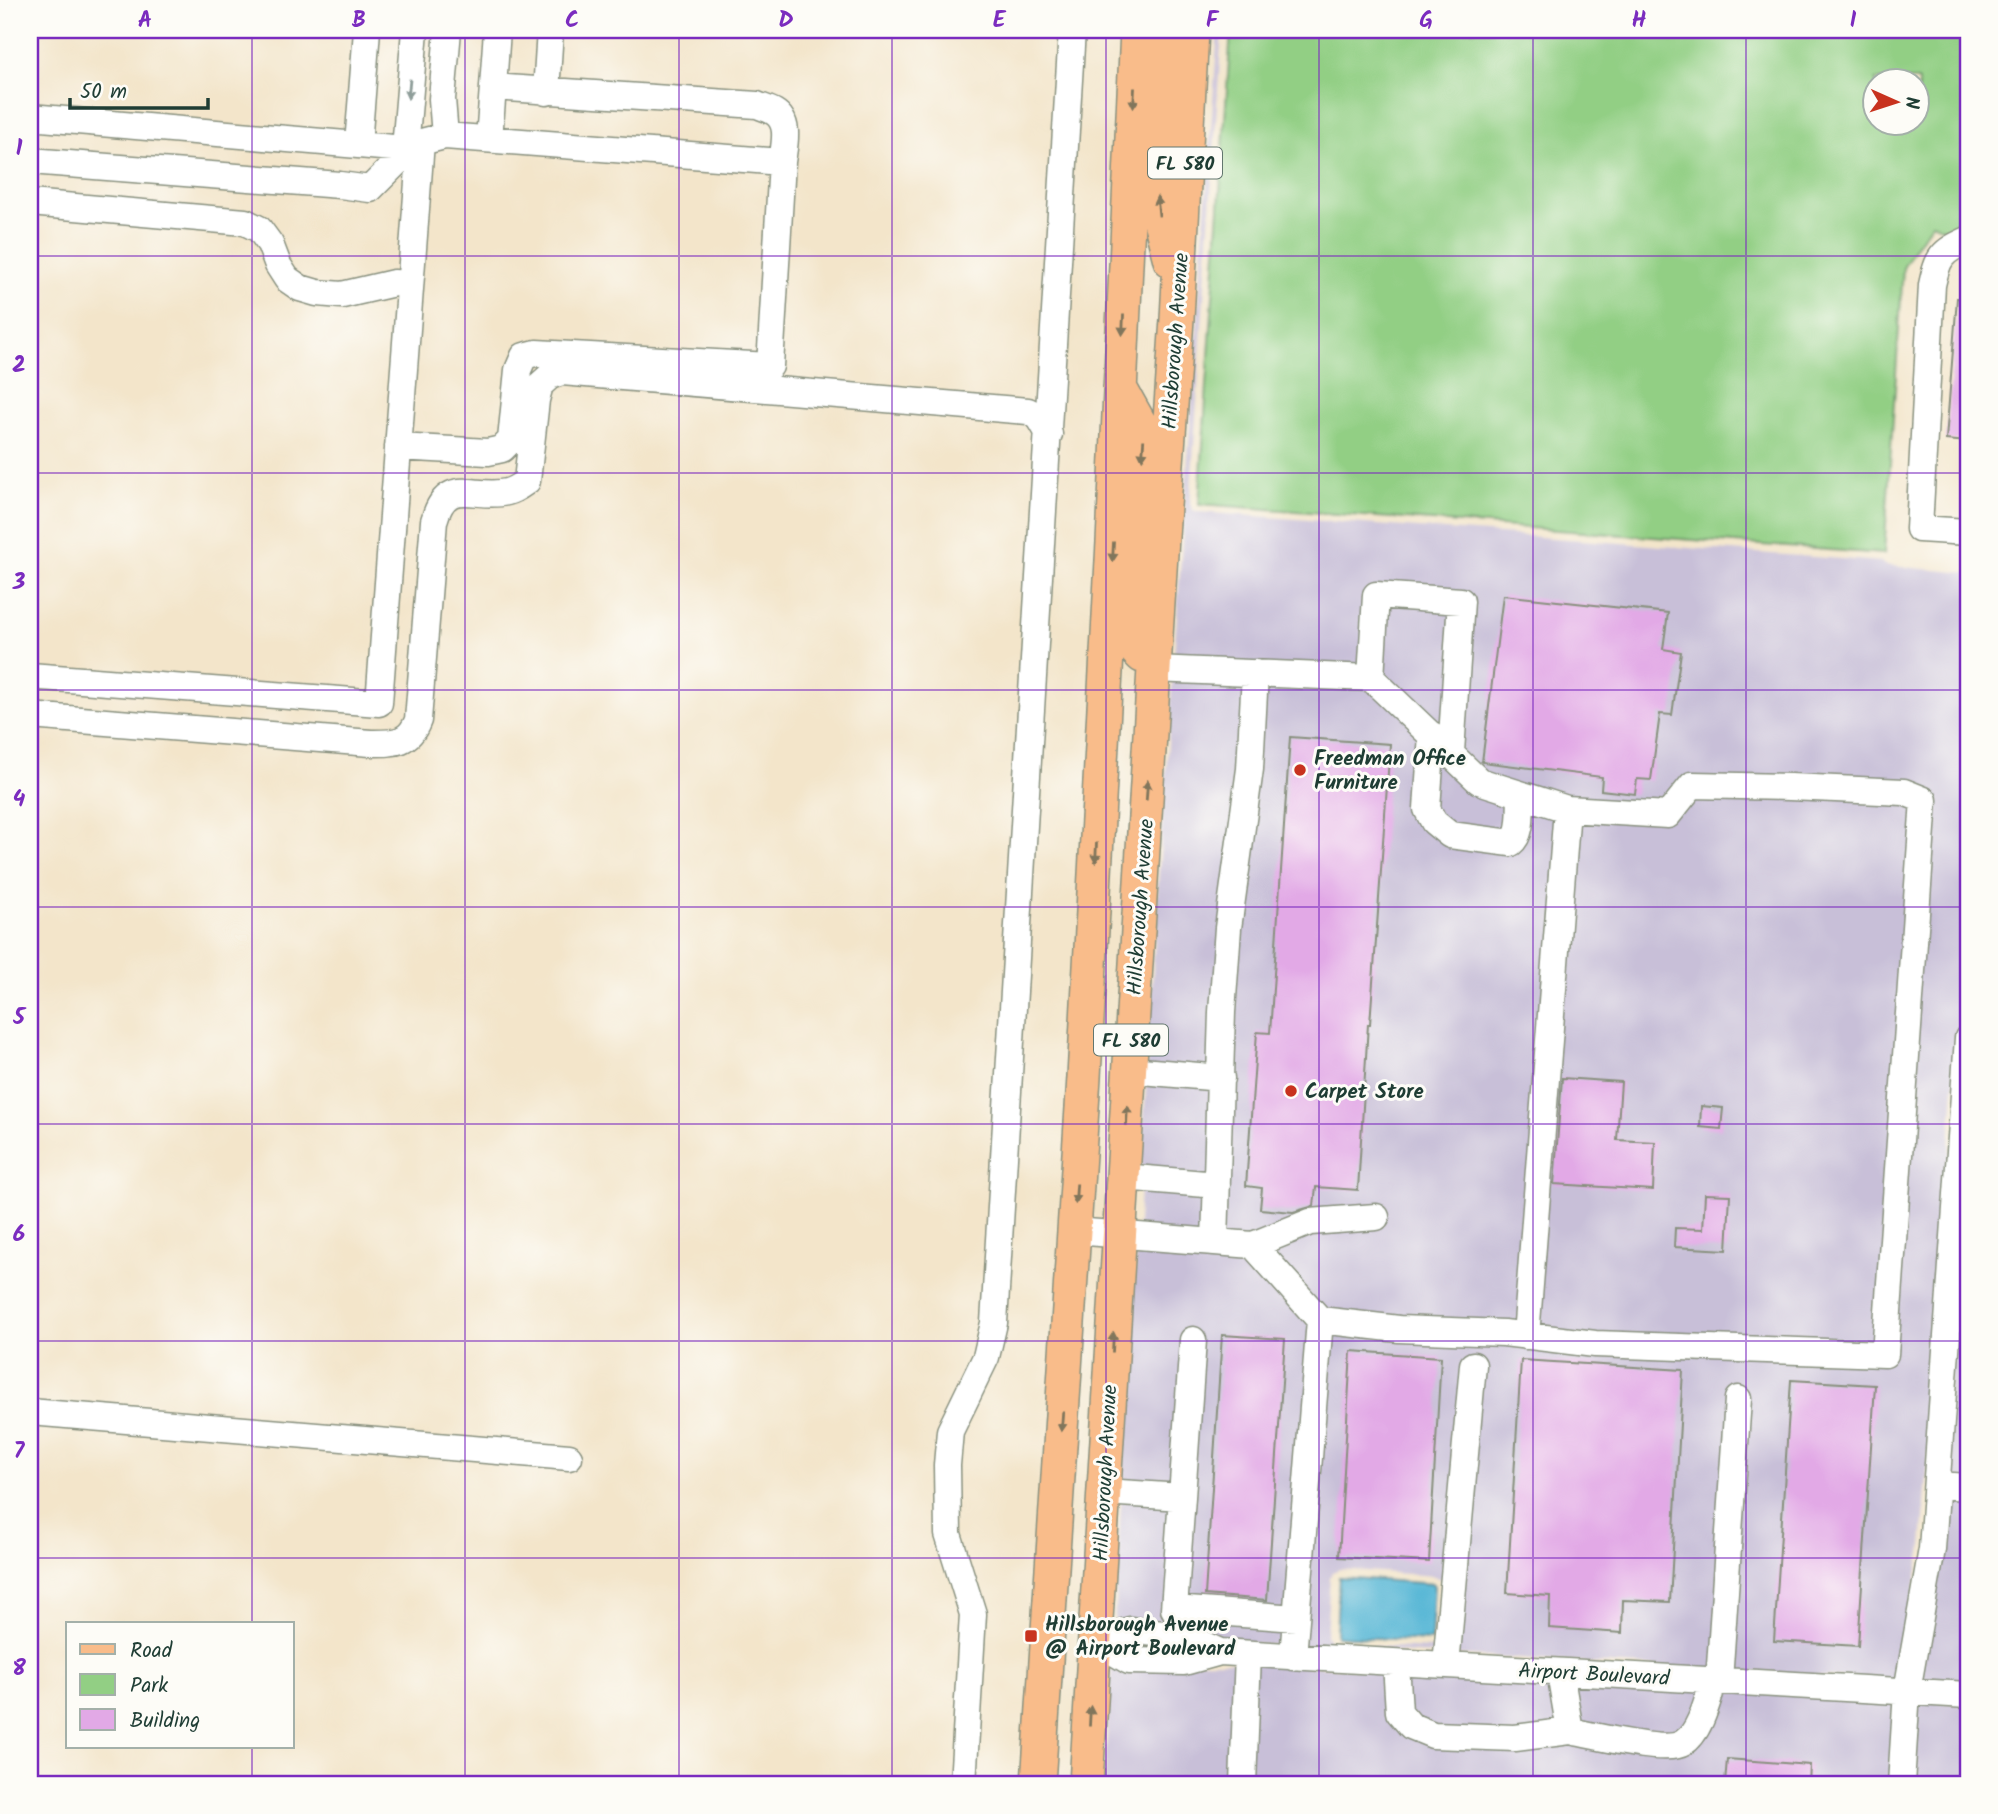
<svg xmlns="http://www.w3.org/2000/svg" width="1998" height="1814" font-family="Kalam,sans-serif">
  <rect width="100%" height="100%" fill="#fdfcf7"/>
  <filter id="ink" filterUnits="userSpaceOnUse"><feTurbulence type="fractalNoise" baseFrequency=".0143" numOctaves="2"/><feDisplacementMap in="SourceGraphic" scale="14" xChannelSelector="R" yChannelSelector="G"/><feConvolveMatrix kernelMatrix="1 2 1 2 8 2 1 2 1" color-interpolation-filters="sRGB"/></filter>
  <filter id="wash" filterUnits="userSpaceOnUse"><feTurbulence type="fractalNoise" baseFrequency=".00686" numOctaves="4" result="noise"/><feDisplacementMap in="SourceGraphic" scale="28" xChannelSelector="R" yChannelSelector="G"/><feGaussianBlur stdDeviation="1.57" result="paint"/><feColorMatrix in="noise" values="0 0 0 0 0 0 0 0 0 0 0 0 0 0 0 0 0 1.4 0 .05"/><feComposite in="paint" operator="in"/></filter>
  <g filter="url(#wash)">
    <rect width="100%" height="100%" fill="#f3e5ca"/>
    <path fill="#c8bfd8" fill-rule="evenodd" d="M1218,30h4l-32,474 3,6 6,2 683,50v2l9,2 77,7v266l-6,132 -40,576 -24,134 -675,-39 -109,-17 44,-739zM1340,1569l95,7 7,4 -6,68 -6,1 -95,-5 -5,-2 -4,-7 4,-58 2,-5z
      M1968,1190v495l-48,-3z
      M1221,1661l675,39 -5,84h-787l8,-122z
      M1918,1701l50,3v80h-56z"/>
    <path fill="#92cf84" stroke="#58865c" stroke-width="2" fill-rule="evenodd" d="M1231,30h737v186c-12,20 -18,15 -36,7l-17,24 -12,21 -19,286 -685,-50zM1876,80h42v42h-42z"/>
    <path fill="#58b7d6" stroke="#3c7a85" stroke-width="2" d="M1339,1577l95,7 -3,57 -95,-5z"/>
    <g id="blocks">
      <path fill="#e2a9e6" d="M1957,298h11v144l-22,-2z
        M1503,595l165,18 -5,36 18,3 -9,63 -12,-1 -9,66 -14,-1 -2,15 -34,-4 1,-13 -120,-15z
        M1290,737l100,7 -20,280h-2l-10,166 -42,-3 -2,19 -21,6 -33,-3 2,-21 -16,-2 11,-154 13,1z
        M1562,1078l59,4 -4,58 38,2 -2,48 -99,-6z
        M1701,1106l22,2 -2,21 -21,-2z
        M1705,1194l25,1 -3,55 -53,-3 1,-19 28,1z
        M1222,1335l63,4 -18,261 -62,-5z
        M1351,1351l90,6 -12,205 -90,-5z
        M1521,1360l162,10 -13,232 -47,-2 -1,33 -73,-5 1,-32 -43,-3z
        M1791,1380l84,5 -17,261 -84,-5z
        M1727,1759l83,6 -1,19h-84z"/>
    </g>
  </g>
  <g filter="url(#ink)">
    <use href="#blocks" fill-opacity="0" stroke="#89917f" stroke-width="2"/>
    <g fill="none" stroke-linecap="round" stroke-linejoin="round">
      <g stroke="#89917f" stroke-width="29">
        <path id="minor" d="M497,30l-4,57 264,18c5,2 12,4 17,7 17,10 10,34 8,50
          M546,92l4,-62
          M30,117l375,32 16,-7 24,-6 337,26 -12,204 -234,-13 -12,3 -6,14 -7,70 -9,9 -14,3 -90,-5
          M445,136l-3,-37 6,-69
          M489,139l4,-52
          M358,145l9,-115
          M30,161l310,24 30,4 31,-31 4,-9 10,-119
          M30,203l215,19 14,7 11,15 8,21 9,14 13,9 17,5 25,2 52,-12 16,1
          M1968,240c-27,12 -30,17 -36,45l-13,244 49,3
          M1154,669l217,9 108,103 88,28
          M30,676l349,27 42,-561
          M1371,678l5,-83 85,6 -10,151
          M30,716l341,27c23,0 38,1 47,-23l16,-199c13,-47 40,-21 73,-29 8,-2 13,-6 20,-11l9,-81 4,-15 10,-9 12,-4 466,39 11,6 10,17
          M1432,735l-5,74 7,13 16,13 61,8c12,-9 9,-33 10,-47
          M1130,1070l91,8
          M1123,1177l94,8
          M1074,1231l179,14 67,75 79,9 105,4 91,11 290,10 39,-554 -20,-8 -114,-5 -98,-2 -24,30 -101,-6 -41,527
          M1215,1242l7,-230 6,-84 22,-159 5,-96
          M1253,1245l57,-23 66,-5
          M30,1412l539,45
          M1937,1485l31,2
          M1104,1492l78,5 -8,112 122,9
          M1182,1497l11,-157
          M1220,1652l-36,10 -55,-1 -34,-20 35,-11 57,7 33,15 748,43
          M1293,1657l27,-337
          M1396,1663l3,49 12,14 22,9 82,3 55,-7
          M1446,1665l27,-300
          M1560,1672l10,59c22,4 96,23 113,12 17,-10 25,-44 31,-63
          M1719,1681l19,-282
          M963,1784l10,-170 -25,-80 -1,-69 3,-34 36,-74 8,-34 78,-1293
          M1243,1784l5,-130
          M1901,1784l6,-93 25,-142 36,-511"/>
      </g>
      <g stroke="#89917f" stroke-width="36">
        <path id="major" d="M1166,30l-10,175 14,55
          M1120,388l24,43 -10,172 2,47 6,6
          M1038,1784l46,-707 29,-535 24,-512
          M1086,1784l77,-1263 14,-202 15,-289"/>
      </g>
      <use href="#minor" stroke="#fff" stroke-width="26"/>
      <use href="#major" stroke="#f9bc8a" stroke-width="33"/>
    </g>
    <defs><path id="oneway-solid" d="M-6-.8H1V-3.2L6.5 0L1 3.2V.8H-6Z" transform="scale(1.75)"/></defs>
    <use fill="#8f9e9a" href="#oneway-solid" transform="translate(409 89) rotate(96)"/>
    <g fill="#81765b">
      <use href="#oneway-solid" transform="translate(1134 98) rotate(93)"/>
      <use href="#oneway-solid" transform="translate(1158 206) rotate(-96)"/>
      <use href="#oneway-solid" transform="translate(1123 325) rotate(93)"/>
      <use href="#oneway-solid" transform="translate(1143 450) rotate(94)"/>
      <use href="#oneway-solid" transform="translate(1113 552) rotate(93)"/>
      <use href="#oneway-solid" transform="translate(1147 790) rotate(-86)"/>
      <use href="#oneway-solid" transform="translate(1096 853) rotate(93)"/>
      <use href="#oneway-solid" transform="translate(1127 1115) rotate(-87)"/>
      <use href="#oneway-solid" transform="translate(1076 1194) rotate(94)"/>
      <use href="#oneway-solid" transform="translate(1113 1342) rotate(-87)"/>
      <use href="#oneway-solid" transform="translate(1062 1422) rotate(94)"/>
      <use href="#oneway-solid" transform="translate(1090 1716) rotate(-87)"/>
    </g>
  </g>
  <path fill="none" stroke="#7b2cbf" stroke-width="2" stroke-opacity="0.55" d="M252,30v1593M465,30v1754M679,30v1754M892,30v1754M1106,30v1754M1319,30v1754M1533,30v1754M1746,30v1754M30,256h1938M30,473h1938M30,690h1938M30,907h1938M30,1124h1938M30,1341h1938M30,1558h1938M252,1746v38"/>
  <g fill="#c8321e" stroke="#fdfcf7" stroke-width="2.5">
    <circle cx="1300" cy="770" r="7"/>
    <circle cx="1291" cy="1091" r="7"/>
    <rect x="1024" y="1629" width="14" height="14" rx="3.5"/>
  </g>
  <g text-anchor="middle" stroke-width="6" stroke-linejoin="round" paint-order="stroke">
    <g fill="#fdfcf7" stroke="#62766e" stroke-width="2">
      <rect x="1148" y="147.5" width="74" height="31" rx="5"/>
      <rect x="1094" y="1024.5" width="74" height="31" rx="5"/>
    </g>
    <g font-size="19" font-weight="bold" fill="#1f3d34">
      <text x="1185" y="170">FL 580</text>
      <text x="1131" y="1047">FL 580</text>
    </g>
    <g font-size="21" fill="#1f3d34" stroke="#fdfcf7">
      <text transform="translate(1175 341) rotate(-86)" y="7">Hillsborough Avenue</text>
      <text transform="translate(1140 907) rotate(-86)" y="7">Hillsborough Avenue</text>
      <text transform="translate(1105 1473) rotate(-87)" y="7">Hillsborough Avenue</text>
      <text transform="translate(1594 1674) rotate(3)" y="7">Airport Boulevard</text>
    </g>
    <g font-size="21" font-weight="bold" fill="#1f3d34" stroke="#fdfcf7" text-anchor="start">
      <text x="1314" y="765">Freedman Office<tspan x="1314" dy="24">Furniture</tspan></text>
      <text x="1305" y="1098">Carpet Store</text>
      <text x="1045" y="1631">Hillsborough Avenue<tspan x="1045" dy="24">@ Airport Boulevard</tspan></text>
    </g>
  </g>
  <rect width="1998" height="1814" fill="none" stroke="#fdfcf7" stroke-width="77"/>
  <rect x="66" y="1622" width="228" height="126" fill="#fdfcf7" stroke="#a4b0a9" stroke-width="2"/>
  <rect x="80" y="1644" width="35" height="10" fill="#f9bc8a" stroke="#a4b0a9" stroke-width="2"/>
  <text x="130" y="1657" font-size="21" fill="#1f3d34">Road</text>
  <rect x="80" y="1674" width="35" height="21" fill="#92cf84" stroke="#a4b0a9" stroke-width="2"/>
  <text x="130" y="1692" font-size="21" fill="#1f3d34">Park</text>
  <rect x="80" y="1709" width="35" height="21" fill="#e2a9e6" stroke="#a4b0a9" stroke-width="2"/>
  <text x="130" y="1727" font-size="21" fill="#1f3d34">Building</text>
  <g transform="translate(1896 102) rotate(93)"><circle r="33" fill="#fdfcf7" stroke="#a4b0a9" stroke-width="2"/>
  <path d="M0-5L12 26L0 18L-12 26Z" fill="#c8321e"/>
  <text y="-10" font-size="19" font-weight="bold" text-anchor="middle" fill="#1f3d34">N</text>
  </g>
  <path d="M70 98v10h138v-10" fill="none" stroke="#1f3d34" stroke-width="3.5"/>
  <text x="80" y="98" font-size="21" fill="#1f3d34" stroke="#fdfcf7" stroke-width="5" paint-order="stroke">50 m</text>
  <rect x="38" y="38" width="1922" height="1738" fill="none" stroke="#7b2cbf" stroke-width="2.5"/>
  <g font-size="23" text-anchor="middle" font-weight="bold" fill="#7b2cbf">
    <text x="145" y="27">A</text>
    <text x="359" y="27">B</text>
    <text x="572" y="27">C</text>
    <text x="786" y="27">D</text>
    <text x="999" y="27">E</text>
    <text x="1212" y="27">F</text>
    <text x="1426" y="27">G</text>
    <text x="1639" y="27">H</text>
    <text x="1853" y="27">I</text>
    <text x="19" y="155">1</text>
    <text x="19" y="372">2</text>
    <text x="19" y="589">3</text>
    <text x="19" y="806">4</text>
    <text x="19" y="1024">5</text>
    <text x="19" y="1241">6</text>
    <text x="19" y="1458">7</text>
    <text x="19" y="1675">8</text>
  </g>
</svg>
